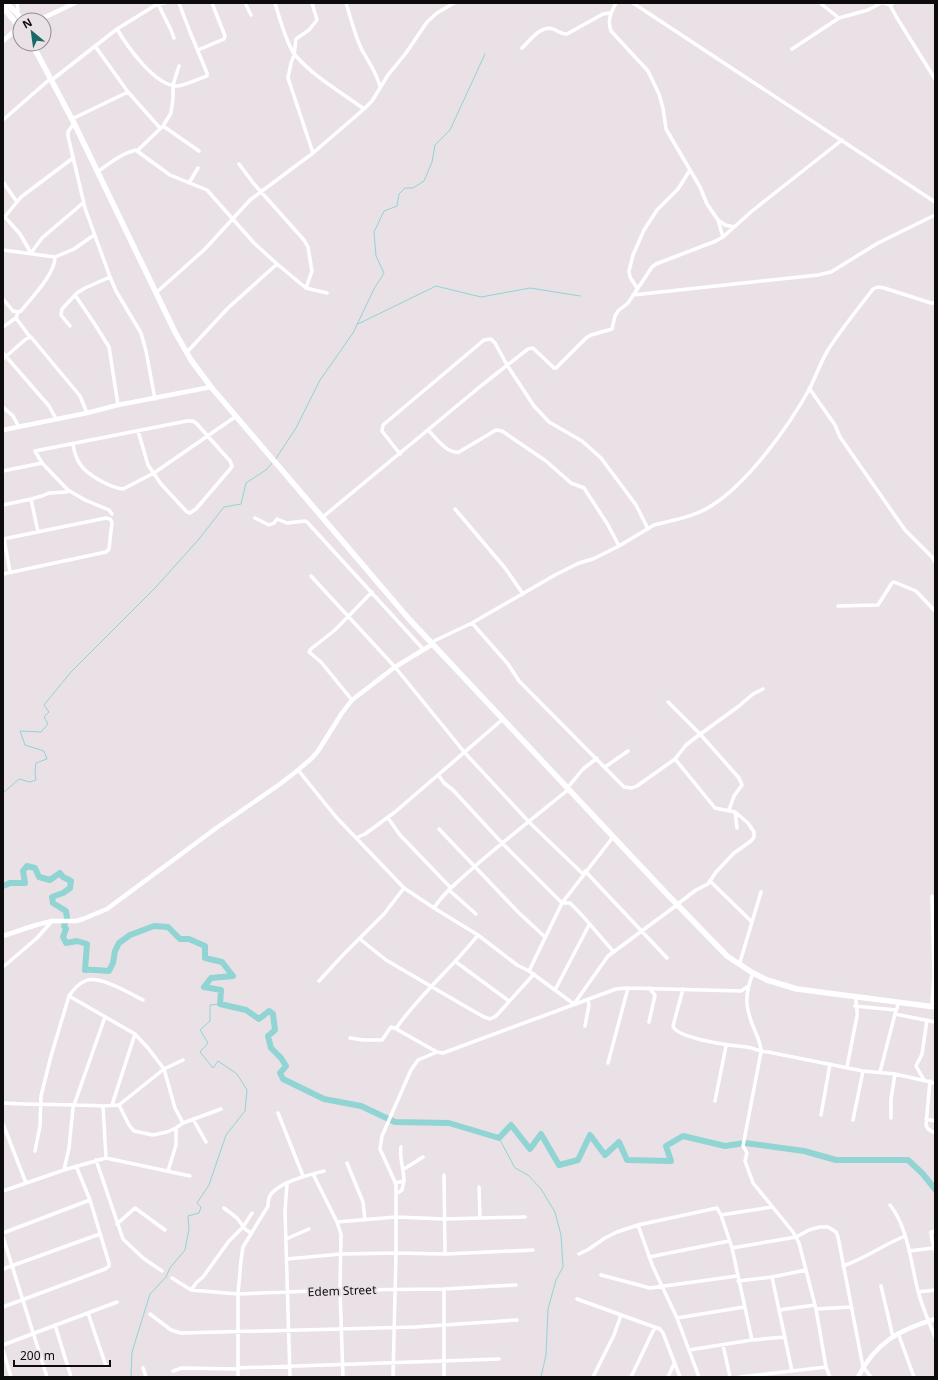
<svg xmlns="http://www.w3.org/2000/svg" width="938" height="1380" font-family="'Noto Sans',sans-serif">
  <rect width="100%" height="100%" fill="#eae1e7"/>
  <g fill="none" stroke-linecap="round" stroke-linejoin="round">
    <path stroke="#90d4d4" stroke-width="1" d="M358,324l78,-38 45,11 49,-9 50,8
      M275,460l21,-32 24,-48 33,-47 21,-44 10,-16 -8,-17 -2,-24 10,-21 13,-5 2,-12 6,-6h8l11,-7 8,-19 3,-17 15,-15 35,-76
      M3,793l16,-14 11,3 6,-2 -1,-8 1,-9 11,-4 -3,-8 -19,-6 -5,-14 21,1 7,-8 -4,-7 5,-5 -5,-7 27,-33 85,-85 43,-48 25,-32 17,-3 5,-21 20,-13 7,-8
      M499,1138l16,30 13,7 13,14 14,23 6,23 2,32 -7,13 -8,29 -2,46 -5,22
      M131,1377l1,-25 18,-58 16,-17 4,-9 15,-18 4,-21 -1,-13 11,-3 2,-6 -4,-4 12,-18 17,-50 19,-24 2,-21 -10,-16 -19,-13 -5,7 -13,-16 8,-9 -8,-13 10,-9v-16l10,-1"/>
    <path stroke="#90d4d4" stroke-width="6" d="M3,886l7,-3h15l-2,-12 4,-5 8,2 4,9 11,3 10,-7 3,4 8,4 -1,7 -7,5 -11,4 1,6 13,8 1,7 -3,8 2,3 -3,8 3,6 11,-2 10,3 -2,26c8,-1 16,1 24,1l4,-8 2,-12 4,-8 11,-8 24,-9 14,1 12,12h9l16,7v12l17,4 11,14 -22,2 -7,9 17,3 -1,14 26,6 13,9 10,-8 4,3 2,16 -7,6 3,12 10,10 5,8 -6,7 3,6 41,20 37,7 34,16 54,1 50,15 12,-13 19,24 11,-15 18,31 19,-5 12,-25 15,20 14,-13 8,18 44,1 -5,-15 17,-10 42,10 20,-3 59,8 32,9h72l14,13 13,16"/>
    <path stroke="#fff" stroke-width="3.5" d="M17,3l1,6 -1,4
      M165,3l-7,1 13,26 3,8
      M245,3l6,12
      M275,3c3,11 13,44 20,52 19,22 46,37 69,54
      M312,3l5,17 -8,10 -13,9 -2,16 -3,8 -3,15 25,75
      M346,3c5,16 9,33 16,47 7,13 15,23 18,37
      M616,3c-5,9 -9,18 -5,28l37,40 11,23 4,14 3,21 34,58 7,17 11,16 5,17
      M633,3l302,199
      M820,3l19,15
      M884,3l6,2 3,-2
      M890,5l7,13 38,61
      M117,29c10,17 38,57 60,57 9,-1 21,-7 30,-10v-3l-17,-41 -11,-29
      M95,46l33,46 32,36
      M522,48c7,-6 19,-24 31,-19 5,2 8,5 14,5l36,-20 7,-1
      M792,49l47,-31 29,-8 13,-7
      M198,50l26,-11 1,-3 -13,-33
      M53,79l64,-50 42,-26
      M74,118l54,-26
      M3,120l47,-41
      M74,123l-6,9v4l17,72 25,69 6,14 25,42 5,18 9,48
      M163,126l36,25
      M137,151l33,24 37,15 47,53 23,21 29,24 21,5
      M239,164l15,20 50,56 4,7 4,24 -6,17
      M100,170c11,-8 23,-17 36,-20l1,1 26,-25 8,-13 2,-15v-13l6,-19
      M3,182l14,20
      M189,183l9,-15
      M5,217l15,17 11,19 11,-15 41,-35
      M3,219l18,-22 52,-39
      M718,220l7,5 9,2
      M3,250l52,7 19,-8 20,-14
      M637,288l-7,-11 -1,-6 4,-16 11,-25 13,-20 21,-21 12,-19
      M158,291l47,-42 45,-49 63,-47 51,-44 8,-8 16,-26 18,-22 21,-31 10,-9 17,-10
      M75,295l19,28 15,24 9,58
      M633,295l185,-20 13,-3 47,-29 57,-28
      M3,299l10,12 5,1
      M16,318l14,19
      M70,326l-9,-11 1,-6 15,-16 8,-5 25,-11
      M3,327l13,-9 2,-6 3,-1c11,-14 34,-37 34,-54
      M188,351l40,-43 49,-44
      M3,353l46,53 7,13
      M3,359l23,-20 5,-2 49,59 7,17
      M809,388l26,37 5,12 65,93 27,27 3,5
      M3,407l10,9 6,11
      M428,430c8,8 19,24 31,22l37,-22 6,1 44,30 25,22 13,5 24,37 11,21
      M73,444c1,7 3,14 7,20 7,11 31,24 43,25l31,-16 81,-56
      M400,454l-18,-23 1,-6 101,-85 7,-1 4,4 12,22 27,41 15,16 33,19 19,17 35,47 12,24
      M3,471l39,-8
      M68,490l17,10 24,10 3,4
      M31,499l7,33
      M3,505l28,-6 11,-3 7,-3 18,-1v-3l-25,-26 -7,-12 152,-30h6l4,3 33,37 2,5 -1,2 -35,41 -6,4 -3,-1 -26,-28 -13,-19 -10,-34
      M455,509l50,59 18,26
      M324,516l158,-131 46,-36 5,-1 21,20h2l30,-30 5,-3 21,-6 3,-13 3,-5 10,-8 24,-36 4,-3 60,-23 7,-4 29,-26 90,-71
      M255,518l14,7 5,-2 3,-4 10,4 18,-2 2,1 117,128
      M3,539l103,-21 4,1 2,3 -3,27 -3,3 -103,22
      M4,539l6,33
      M311,576l84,91 70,86 64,69 54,52
      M838,606l40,-1 14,-22 2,-1 22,9 19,20
      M472,623l36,41 11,17 105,106 8,1 5,-2 38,-27 11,-14 9,-7 44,-32 14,-12 10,-5
      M434,641l38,-18 83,-48 24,-12 14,-4 26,-13 35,-21c19,-5 40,-8 57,-19 37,-23 78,-80 99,-118 6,-13 11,-26 18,-38 14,-22 30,-41 45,-61l5,-2 6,1 47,15h4
      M352,700l-31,-38 -12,-10 2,-3 24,-19 37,-38
      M668,702l32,32 39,44 3,7 -8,11 -5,14
      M675,759l40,49 20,4 13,11 6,9v5l-3,4 -17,12 -18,19 -8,12 -12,6 -17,13
      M605,767l23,-16
      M298,770l38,47 68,71 30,20 44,27 39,30 12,6 45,33 34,-48 69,-51
      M439,776l5,7 9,7 49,53 60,60h8c16,15 29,33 44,49
      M569,786l14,-17 14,-11
      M735,812l2,16
      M388,818l12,17 51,53
      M439,829l79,83 27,25
      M356,838l9,-4 30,-22 108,-93
      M585,871l82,87
      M711,882l41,40
      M449,890l27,24
      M434,908c10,-16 26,-28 40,-41 31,-27 63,-52 95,-78
      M478,935c-25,32 -57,58 -81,92l1,3 39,22 6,1 173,-64 12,-1 113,3 6,-4
      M360,939l26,21 77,45 21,12 6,2 6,-3 38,-42
      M456,962l53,39
      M740,962l21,-70
      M3,967l34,-29 15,-17
      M529,971l33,-68 51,-66
      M753,973c-9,23 -8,35 2,58 3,7 6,13 6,21l-18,94 4,7 -2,8 8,22 40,49 6,11 17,66 10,58 4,10
      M319,981l23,-25 42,-42 20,-26
      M683,989l-10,37c4,13 61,20 74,21 7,1 13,5 21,5l95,19 32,3 40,9
      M555,990l34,-65
      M69,996l66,38 13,14 16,21 11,39 8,15
      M932,1004l2,-28 -2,-80
      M855,1006l41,4
      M895,1014l40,8
      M649,1022l6,-27 -6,-7
      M585,1026l4,-21 -1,-5
      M350,1038l13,2h19l9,-13 6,2
      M608,1063l20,-75
      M847,1067l10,-51c1,-7 -2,-12 -1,-19
      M880,1072l15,-58 4,-12
      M924,1080l-8,-14 6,-12 5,-34
      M930,1081l-4,44 2,4 5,3
      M715,1101l11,-55
      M3,1103c33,2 67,1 100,3l3,52
      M112,1105l23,-71
      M119,1105l45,-36 19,-9
      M103,1106l16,-1 10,20 5,6 19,4 14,-3 9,-4 7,-5 38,-14
      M278,1113l25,63
      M821,1115l9,-51
      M891,1118v-19l4,-25
      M193,1119l13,23
      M926,1119l9,2
      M853,1120l10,-49
      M3,1124l23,59
      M35,1151l5,-25 1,-30 10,-40 18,-60c4,-6 9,-12 16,-15 13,-7 46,13 58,19
      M96,1160l27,79 20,19 19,13
      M347,1163l16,39 2,18
      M404,1169l19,-12
      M64,1170l5,-22 4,-40 32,-91
      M168,1171l8,-26v-17
      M313,1174l24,48 4,12 -1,56 3,87
      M444,1175l1,79
      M395,1183l9,-2c0,-11 -5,-24 -3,-34
      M287,1184l-2,27 5,166
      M479,1187l1,31
      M3,1191l61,-21 42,-12 84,18
      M396,1194l6,-4 2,-9
      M890,1205c18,22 21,59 28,86 4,16 11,31 17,46
      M224,1208l13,10 8,11 6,4
      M721,1215l51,-8
      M337,1222l59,-5 48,2 81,-2
      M117,1224l18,-16 30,22
      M638,1225l15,42 24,51 22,59
      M935,1231l-4,1 1,8 3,11
      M3,1233l87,-33
      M3,1237l44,140
      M286,1239l23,-10
      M732,1248l64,-11 13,-7 11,-3h8l8,5 2,5 25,130 8,10
      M909,1251l24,-3
      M579,1254l10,-5 16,-11 12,-6 21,-7 79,-17 4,7 11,33 20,92
      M649,1257l80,-16
      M287,1259l54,-5 55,-1 49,1 88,-4
      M843,1266c23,-8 40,-21 62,-30
      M3,1269l97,-35
      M601,1275l49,13 87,-12
      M772,1277l20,94
      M172,1278l19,12 47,4 102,-4 104,-1 72,-4
      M738,1281l34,-4 34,-7
      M881,1286l12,51
      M191,1290l6,-8 6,-5 26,-36 14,-14 9,-14
      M918,1292l17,-2
      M577,1299l83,30 3,4 17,44
      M3,1307l102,-38 4,-3v-3l-19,-63 -14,-34
      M816,1309l35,-2
      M779,1310l36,-5
      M88,1313l18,53
      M150,1314l21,16 10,3 234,-6 102,-7
      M677,1318l67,-11
      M55,1325l16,52
      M898,1333l16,44
      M3,1345l114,-43
      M723,1345l7,32
      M3,1350l8,27
      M689,1350l63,-10 33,-3
      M143,1368l3,9
      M237,1368l262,-9
      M173,1371l9,-3 55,1
      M238,1377v-83l3,-34 2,-13 25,-41c0,-5 1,-9 3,-12 11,-13 38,-19 53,-23
      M393,1377l3,-124v-69l-16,-35 2,-13 29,-66 7,-10 19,-8
      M444,1377v-88
      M593,1377l21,-42 7,-20
      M631,1377l24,-50
      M668,1377l6,-13
      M740,1377l86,-10"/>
    <path stroke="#fff" stroke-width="4.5" d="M39,20l36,-17
      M3,41l16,-14
      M3,430l84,-17 31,-8 93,-18
      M3,936l33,-11 16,-4h24l7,-2 24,-10 108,-80 65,-45 18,-14 14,-12 6,-7 24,-38 10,-13 43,-33 38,-23
      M858,1377c18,-35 41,-47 77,-58"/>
    <path stroke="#fff" stroke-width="5.5" d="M6,3l11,10 4,7
      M3,7l17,21
      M31,44l7,11 36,68 101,209 16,28 20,27 198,232 255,272 63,65 26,17 14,7 30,9 138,18"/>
  </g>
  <g text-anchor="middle" stroke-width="4" stroke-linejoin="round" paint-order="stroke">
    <g font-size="12" fill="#0e0b0d" stroke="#eae1e7">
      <text transform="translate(342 1291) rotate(-2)" y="4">Edem Street</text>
    </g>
  </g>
  <rect width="938" height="1380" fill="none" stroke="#0e0b0d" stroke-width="8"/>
  <g transform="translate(32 32) rotate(331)"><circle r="19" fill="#eae1e7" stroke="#928b90"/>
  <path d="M0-3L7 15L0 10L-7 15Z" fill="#1a6868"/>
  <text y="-6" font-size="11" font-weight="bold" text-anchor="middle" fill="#0e0b0d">N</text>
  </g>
  <path d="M14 1360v6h96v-6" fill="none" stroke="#0e0b0d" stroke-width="2"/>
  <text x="20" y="1360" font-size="12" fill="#0e0b0d" stroke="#eae1e7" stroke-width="3" paint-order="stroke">200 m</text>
</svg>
